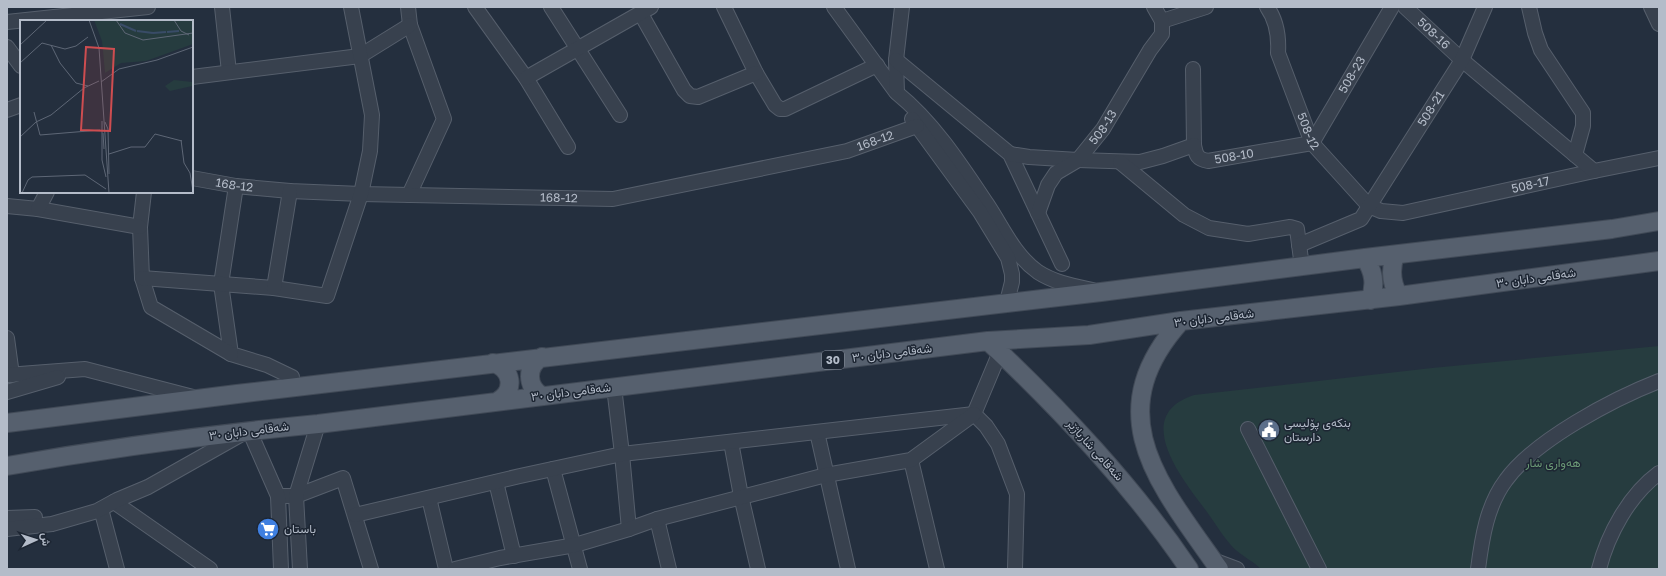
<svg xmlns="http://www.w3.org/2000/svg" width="1666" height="576" font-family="'Golos Text',Vazirmatn,sans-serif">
  <rect width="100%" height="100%" fill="#242f3e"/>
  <path fill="#263c3f" d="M1659,346v223h-398c-7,-7 -17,-12 -24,-18 -10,-8 -22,-28 -30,-39 -24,-32 -77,-96 -13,-117l238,-27z"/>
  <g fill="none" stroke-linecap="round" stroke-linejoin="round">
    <g stroke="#565f6c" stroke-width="16">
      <g id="minor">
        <path d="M222,7l7,65"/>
        <path d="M408,7l2,18 34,94 -35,76"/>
        <path d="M475,7l51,71 42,69"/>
        <path d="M551,7l69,108"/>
        <path d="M724,7l32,66 19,32 5,4h5l92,-44"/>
        <path d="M834,7l62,85"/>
        <path d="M902,7l-6,53 1,33c37,30 64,72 90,111 16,24 27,51 51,68 17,11 36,14 55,18"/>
        <path id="s1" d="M1267,7c10,14 12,30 11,46l34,90 57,63 12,5 22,2 191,-42 65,-13"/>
        <path id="s2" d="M1405,7l57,53 132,111"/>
        <path d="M1529,7l6,26 6,17 42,63v13l-8,29"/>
        <path d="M1651,7l8,17"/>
        <path d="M641,14l43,76 6,6 8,1 58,-24"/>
        <path d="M1162,21l44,-14"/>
        <path d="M7,22l141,-15"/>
        <path d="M7,47l14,19"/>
        <path d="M896,60l114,94 52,110"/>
        <path id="s3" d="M1193,69l1,76c2,10 3,14 14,16l104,-18 80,-136"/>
        <path d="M192,77l168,-21 50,-31"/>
        <path d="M526,78l125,-71"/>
        <path d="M7,110l14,-5"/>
        <path d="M912,119l68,93 28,46 4,16v8l-5,20"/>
        <path d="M1010,154l19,3 49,3 62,2 23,-6 31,-11"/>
        <path d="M1120,162l64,53 25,13 39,6 42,-7 7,2 5,38"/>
        <path id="s4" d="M192,178l44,8 54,5 71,3 252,5 234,-48 70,-25"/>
        <path d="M236,186l-15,98 10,70 36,11 25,12v10"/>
        <path d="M144,192l-4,35 2,51 9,29 80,47"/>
        <path d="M7,206l31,3 102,18"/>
        <path d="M38,209l9,-17"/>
        <path id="s5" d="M1038,213l10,-28 8,-12 22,-13 25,-31 47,-79 12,-16v-13l-8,-14"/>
        <path id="s6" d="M1299,245l62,-26 101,-159 23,-53"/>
        <path d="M142,278l132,10 53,8 34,-102 9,-43 2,-36 -21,-108"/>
        <path d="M274,288l16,-97"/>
        <path d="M7,338l5,37"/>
        <path d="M1000,352l-26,62 12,12 12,18 19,50 -2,75"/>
        <path d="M7,375l78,-6 108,28"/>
        <path d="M614,387l8,67 7,75"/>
        <path d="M7,392l51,-15"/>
        <path d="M1248,429l71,140"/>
        <path d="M817,432l31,137"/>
        <path d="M731,442l10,54 17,73"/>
        <path d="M911,460l26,109"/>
        <path d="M553,469l27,100"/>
        <path d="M496,482l18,74"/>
        <path d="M278,496h18l47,-18 28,91"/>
        <path d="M429,498l17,71"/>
        <path d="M114,502l96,67"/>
        <path d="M101,509l16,60"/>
        <path d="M355,515l165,-39 102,-22 352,-40"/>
        <path d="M7,518l28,-1"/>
        <path d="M657,519l12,50"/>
        <path d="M7,529l45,-5 45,-13 20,-11 31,-13 101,-57 29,66 3,73"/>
        <path d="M1213,560l24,9"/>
        <path d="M300,569l-4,-73 22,-72"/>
        <path d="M455,569l45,-11 75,-13 54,-16 28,-10 169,-44 85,-15 63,-46"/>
        <path d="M1478,569c4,-31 9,-64 28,-89 29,-40 107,-81 153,-99"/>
        <path d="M1599,569c9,-35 30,-74 60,-96"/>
      </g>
    </g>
    <g stroke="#414a57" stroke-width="20">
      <path id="major" d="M1395,255c-5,15 -4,28 4,41
        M1365,258c9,14 11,27 5,42
        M1181,321c-85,94 -20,165 38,248
        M988,341c74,70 144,144 201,228
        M493,363c19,5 23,28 5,38
        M542,396c-16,-10 -16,-30 0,-39
        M7,423l230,-29 864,-102 264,-34 247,-29 47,-8
        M7,466c103,-18 207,-32 311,-42l670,-83 101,-6 92,-14 218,-25 260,-35"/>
    </g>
    <use href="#minor" stroke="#38414e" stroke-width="14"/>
    <use href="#major" stroke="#56606e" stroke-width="18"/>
  </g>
  <defs>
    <g id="civic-disc" transform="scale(1.15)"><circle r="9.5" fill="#5c6f8a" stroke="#1d2633"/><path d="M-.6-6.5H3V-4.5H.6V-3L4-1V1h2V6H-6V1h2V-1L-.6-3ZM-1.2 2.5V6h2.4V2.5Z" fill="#fff"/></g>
    <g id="supermarket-disc" transform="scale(1.15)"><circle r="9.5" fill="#3f7fe0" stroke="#1d2633"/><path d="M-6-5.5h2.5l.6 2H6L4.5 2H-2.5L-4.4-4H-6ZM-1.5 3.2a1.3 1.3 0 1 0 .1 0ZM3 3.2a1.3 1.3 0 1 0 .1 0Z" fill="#fff"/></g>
  </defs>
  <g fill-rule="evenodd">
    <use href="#civic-disc" x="1269" y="430"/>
    <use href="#supermarket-disc" x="268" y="529"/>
  </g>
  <g text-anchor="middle" stroke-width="3" stroke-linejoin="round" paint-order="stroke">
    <rect fill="#1d2633" stroke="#878f9c" stroke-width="1" x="822" y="351" width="22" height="18" rx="3"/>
    <g font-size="11" font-weight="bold" fill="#b4bcc9">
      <text x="833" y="364">30</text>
    </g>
    <g font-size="12" fill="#b4bcc9" stroke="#1d2633">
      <text dy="4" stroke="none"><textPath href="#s2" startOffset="39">508-16</textPath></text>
      <text dy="4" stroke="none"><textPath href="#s3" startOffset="284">508-23</textPath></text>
      <text dy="4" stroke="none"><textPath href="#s6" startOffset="198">508-21</textPath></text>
      <text dy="4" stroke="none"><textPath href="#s5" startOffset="111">508-13</textPath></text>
      <text dy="4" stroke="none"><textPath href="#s1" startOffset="132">508-12</textPath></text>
      <text dy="4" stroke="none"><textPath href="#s4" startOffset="691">168-12</textPath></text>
      <text dy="4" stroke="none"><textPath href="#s3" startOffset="126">508-10</textPath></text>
      <text dy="4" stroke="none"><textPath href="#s4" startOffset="43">168-12</textPath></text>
      <text dy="4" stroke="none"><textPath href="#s1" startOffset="395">508-17</textPath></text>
      <text dy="4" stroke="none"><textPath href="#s4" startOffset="368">168-12</textPath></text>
      <text transform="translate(1536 278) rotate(-8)" y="4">شەقامی دابان ٣٠</text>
      <text transform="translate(1214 318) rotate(-7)" y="4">شەقامی دابان ٣٠</text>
      <text transform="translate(892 353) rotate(-7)" y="4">شەقامی دابان ٣٠</text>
      <text transform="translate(571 392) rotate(-7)" y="4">شەقامی دابان ٣٠</text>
      <text transform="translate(249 431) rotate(-7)" y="4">شەقامی دابان ٣٠</text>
      <text transform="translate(1095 450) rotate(48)" y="4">شەقامی شارباژێر</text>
    </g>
    <g font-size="12" fill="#b4bcc9" stroke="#1d2633" text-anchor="start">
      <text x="1284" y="427">بنکەی پۆلیسی<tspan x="1284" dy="14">دارستان</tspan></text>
      <text x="284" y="533">باستان</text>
    </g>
    <g font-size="12" fill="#6b9a76" stroke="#1d2633">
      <text x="1553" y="467">هەواری شار</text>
    </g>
  </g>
  <g transform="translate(20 20)">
    <rect width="173" height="173" fill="#242f3e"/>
    <path d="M74,0h99v24l-47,17 -25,2 -16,10 -3,-32zM154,60l18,2v4l-22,5 -5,-5z" fill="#263c3f"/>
    <path fill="none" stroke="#394c67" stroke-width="2" d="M100,4l16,7M117,11l16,2M147,12l12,-1M133,13l13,-1"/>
    <path fill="none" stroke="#5e6776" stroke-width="1" d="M69,0l10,28 10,145M96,0l9,13 18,7 50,-7M154,0l7,11 8,4M0,25l27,-25M31,25l9,18 16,20 12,3M0,43l22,-20 23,6 11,-3 12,-9M81,62l18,-13 38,-9 36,-13M14,92l6,23 60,-5M82,101v39l4,17M85,102l3,7 1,45M83,113l1,16M0,117l16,-15 15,-7 33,-27 15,-7M161,120l3,23 6,10 3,18M89,134l22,-7h14l10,-13 27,7M2,173l6,-13 4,-3 53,-2 21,14"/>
    <path fill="#ce4d50" fill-opacity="0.15" stroke="#ce4d50" stroke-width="2" d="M66,27l28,2 -4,82 -29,-1z"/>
    <rect width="173" height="173" fill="none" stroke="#b4bcc9" stroke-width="2"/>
  </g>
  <rect width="1666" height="576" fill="none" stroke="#b4bcc9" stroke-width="16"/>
  <g transform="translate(36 540) rotate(87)" stroke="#1d2633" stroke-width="3" paint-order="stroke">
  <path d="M0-3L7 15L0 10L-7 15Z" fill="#b4bcc9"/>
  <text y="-6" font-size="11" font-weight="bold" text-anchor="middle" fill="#b4bcc9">ش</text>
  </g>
</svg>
